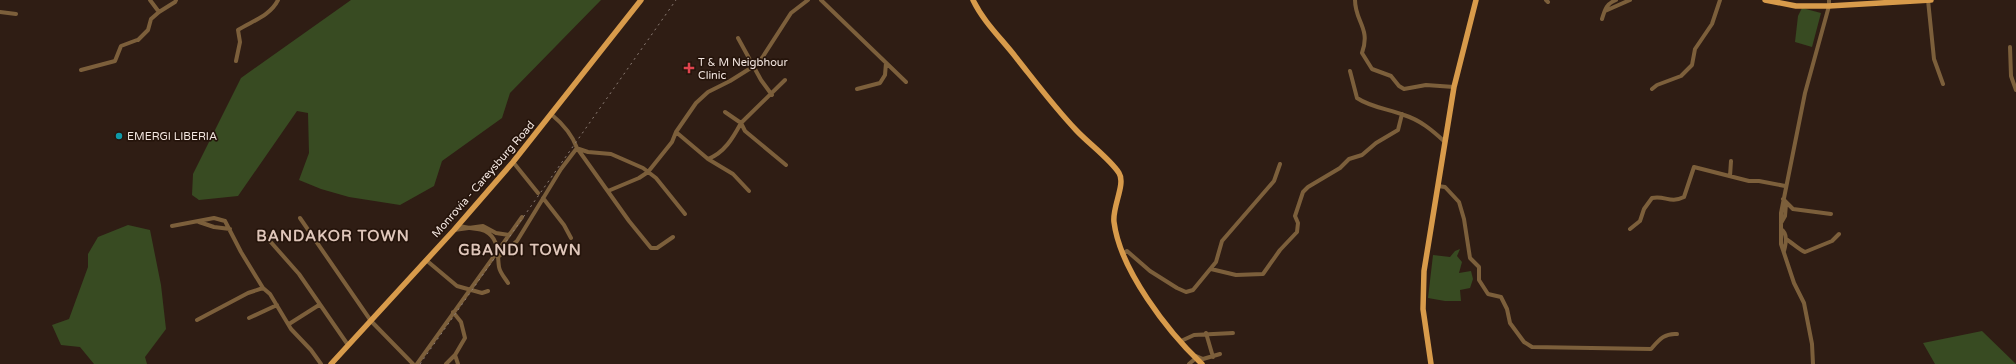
<svg xmlns="http://www.w3.org/2000/svg" width="2016" height="364" font-family="'Varela Round',sans-serif">
  <rect width="100%" height="100%" fill="#2f1d14"/>
  <path fill="#384b22" d="M351,0h250l-91,93 -8,25 -60,43 -8,25 -34,19 -51,-8 -28,-8 -22,-9 10,-27 -1,-40 -11,-2 -59,85 -39,4 -7,-5 1,-21 48,-96z
    M1802,8l19,5 -9,34 -17,-5 3,-26z
    M128,225l22,5 11,55 5,44 -21,28 2,7h-53l-14,-17 -19,-2 -9,-20 17,-6 19,-52v-13l10,-17z
    M1460,249l-3,7 5,6 -3,11 12,-2 2,8 -3,9 -10,2 1,11h-16l-17,-3 5,-43 17,2 5,-6z
    M1982,331l34,33h-81l-12,-21z"/>
  <g fill="none" stroke-linecap="round" stroke-linejoin="round">
    <path stroke="#7c5f3b" stroke-width="4" d="M150,0l9,12
      M821,0l85,82
      M1355,0c0,22 16,28 7,53l10,16 19,7 8,10 5,3 22,-4 28,2
      M1546,0l2,2
      M1928,0l6,59 9,25
      M1605,11l25,-11
      M0,12l16,2
      M1602,19c3,-9 4,-15 14,-19
      M738,38l23,42 11,15
      M138,40l10,-10 3,-11 8,-7 16,-10 1,-2
      M2010,47l1,29 5,14
      M236,61l4,-19 -2,-12c14,-9 32,-14 40,-30
      M81,70l34,-9 6,-15 16,-6
      M1350,71l7,27c13,9 31,11 47,17 16,5 28,15 41,27
      M785,80l-44,43 4,8 41,34
      M857,89l23,-6 5,-8 1,-12
      M1652,89l5,-4 24,-9 11,-11 3,-16 17,-25 8,-24
      M676,132l32,27 25,15 16,17
      M577,148l52,73 22,27h6l16,-11
      M579,149l9,3 23,2 32,14 13,10 29,36
      M708,159c16,-6 25,-21 33,-36l-16,-11
      M513,162l25,31
      M1730,176l1,-15
      M1438,186l7,1 14,15 5,17 6,39 9,9v13l9,14 13,3 6,12 3,14 14,19 8,5 119,2c8,-9 13,-16 26,-15
      M608,191l31,-13 9,-6 24,-30 4,-10 20,-29 12,-11 22,-11 24,-15 8,-8 29,-45 17,-13
      M543,198l21,27 7,13
      M1783,199l10,10 38,5
      M300,218l71,103 42,43
      M199,222l15,5 16,2
      M1781,223l4,-7 1,-12
      M458,225c9,4 21,3 27,6 15,8 12,23 14,36 1,6 6,11 9,16
      M172,226l42,-8 11,3 16,31 22,36
      M1630,229l10,-8 4,-12 8,-11c13,-3 18,6 32,-1l10,-30 55,14h10l26,5
      M1781,229c7,5 5,14 3,22
      M454,230l29,-4 13,7 13,2
      M261,231l38,43 49,71
      M1786,239c5,3 15,12 19,13l27,-11 7,-7
      M1124,253l3,-2 23,20 27,17 9,4 7,-2 23,-28 6,-21 52,-60 6,-17
      M498,257l19,-16 44,-72 16,-21c-5,-14 -14,-24 -26,-34
      M426,260l31,26 25,7 6,-2
      M1211,269l25,6 27,-1 17,-24 17,-18 1,-9 -3,-7 8,-24 5,-5 32,-19 9,-9 13,-4 14,-12 22,-13 4,-16
      M453,312l8,10 4,16 -10,17 3,9
      M249,318l28,-13
      M197,320l51,-27 15,-5 7,6 21,35 20,21 10,14
      M289,324l30,-19
      M1206,333l7,24
      M1181,341l13,-6 39,-2
      M1196,356l7,3 17,-5
      M417,364l105,-147
      M446,364l9,-9
      M1189,364l7,-6
      M1813,364l-1,-20 -8,-41 -10,-20 -13,-39v-31l24,-120 24,-87v-6"/>
    <path stroke="#d89b4b" stroke-width="5.5" d="M973,0c11,23 30,40 45,60 19,24 37,48 58,70 12,13 34,29 43,43 7,11 -7,34 -5,49 6,48 54,110 88,142
      M1765,0l31,6h33l102,-6
      M331,364l123,-134 59,-68 128,-162
      M1431,364l-8,-55 1,-38 30,-184 22,-87"/>
    <path stroke="#8d7e76" stroke-width="1" stroke-dasharray="2 4" stroke-linecap="butt" d="M420,364l256,-364"/>
  </g>
  <path fill="#e0444e" stroke="#25140b" stroke-width="1.5" d="M687 62h4v4h4v4h-4v4h-4v-4h-4v-4h4z"/>
  <circle fill="#0f9aa8" stroke="#25140b" stroke-width="1.5" cx="119" cy="136" r="4"/>
  <g text-anchor="middle" stroke-width="3.5" stroke-linejoin="round" paint-order="stroke">
    <g font-size="11" fill="#f4e7e1" stroke="#25140b" text-anchor="start">
      <text x="698" y="66">T &amp; M Neigbhour<tspan x="698" dy="13">Clinic</tspan></text>
      <text x="127" y="140">EMERGI LIBERIA</text>
    </g>
    <g font-size="11" fill="#f4e7e1" stroke="#25140b">
      <text transform="translate(483 179) rotate(-49)" y="4">Monrovia - Careysburg Road</text>
    </g>
    <g font-size="15" font-weight="bold" letter-spacing="1" fill="#dfc6ba" stroke="#25140b">
      <text x="333" y="241">BANDAKOR TOWN</text>
      <text x="520" y="255">GBANDI TOWN</text>
    </g>
  </g>
</svg>
